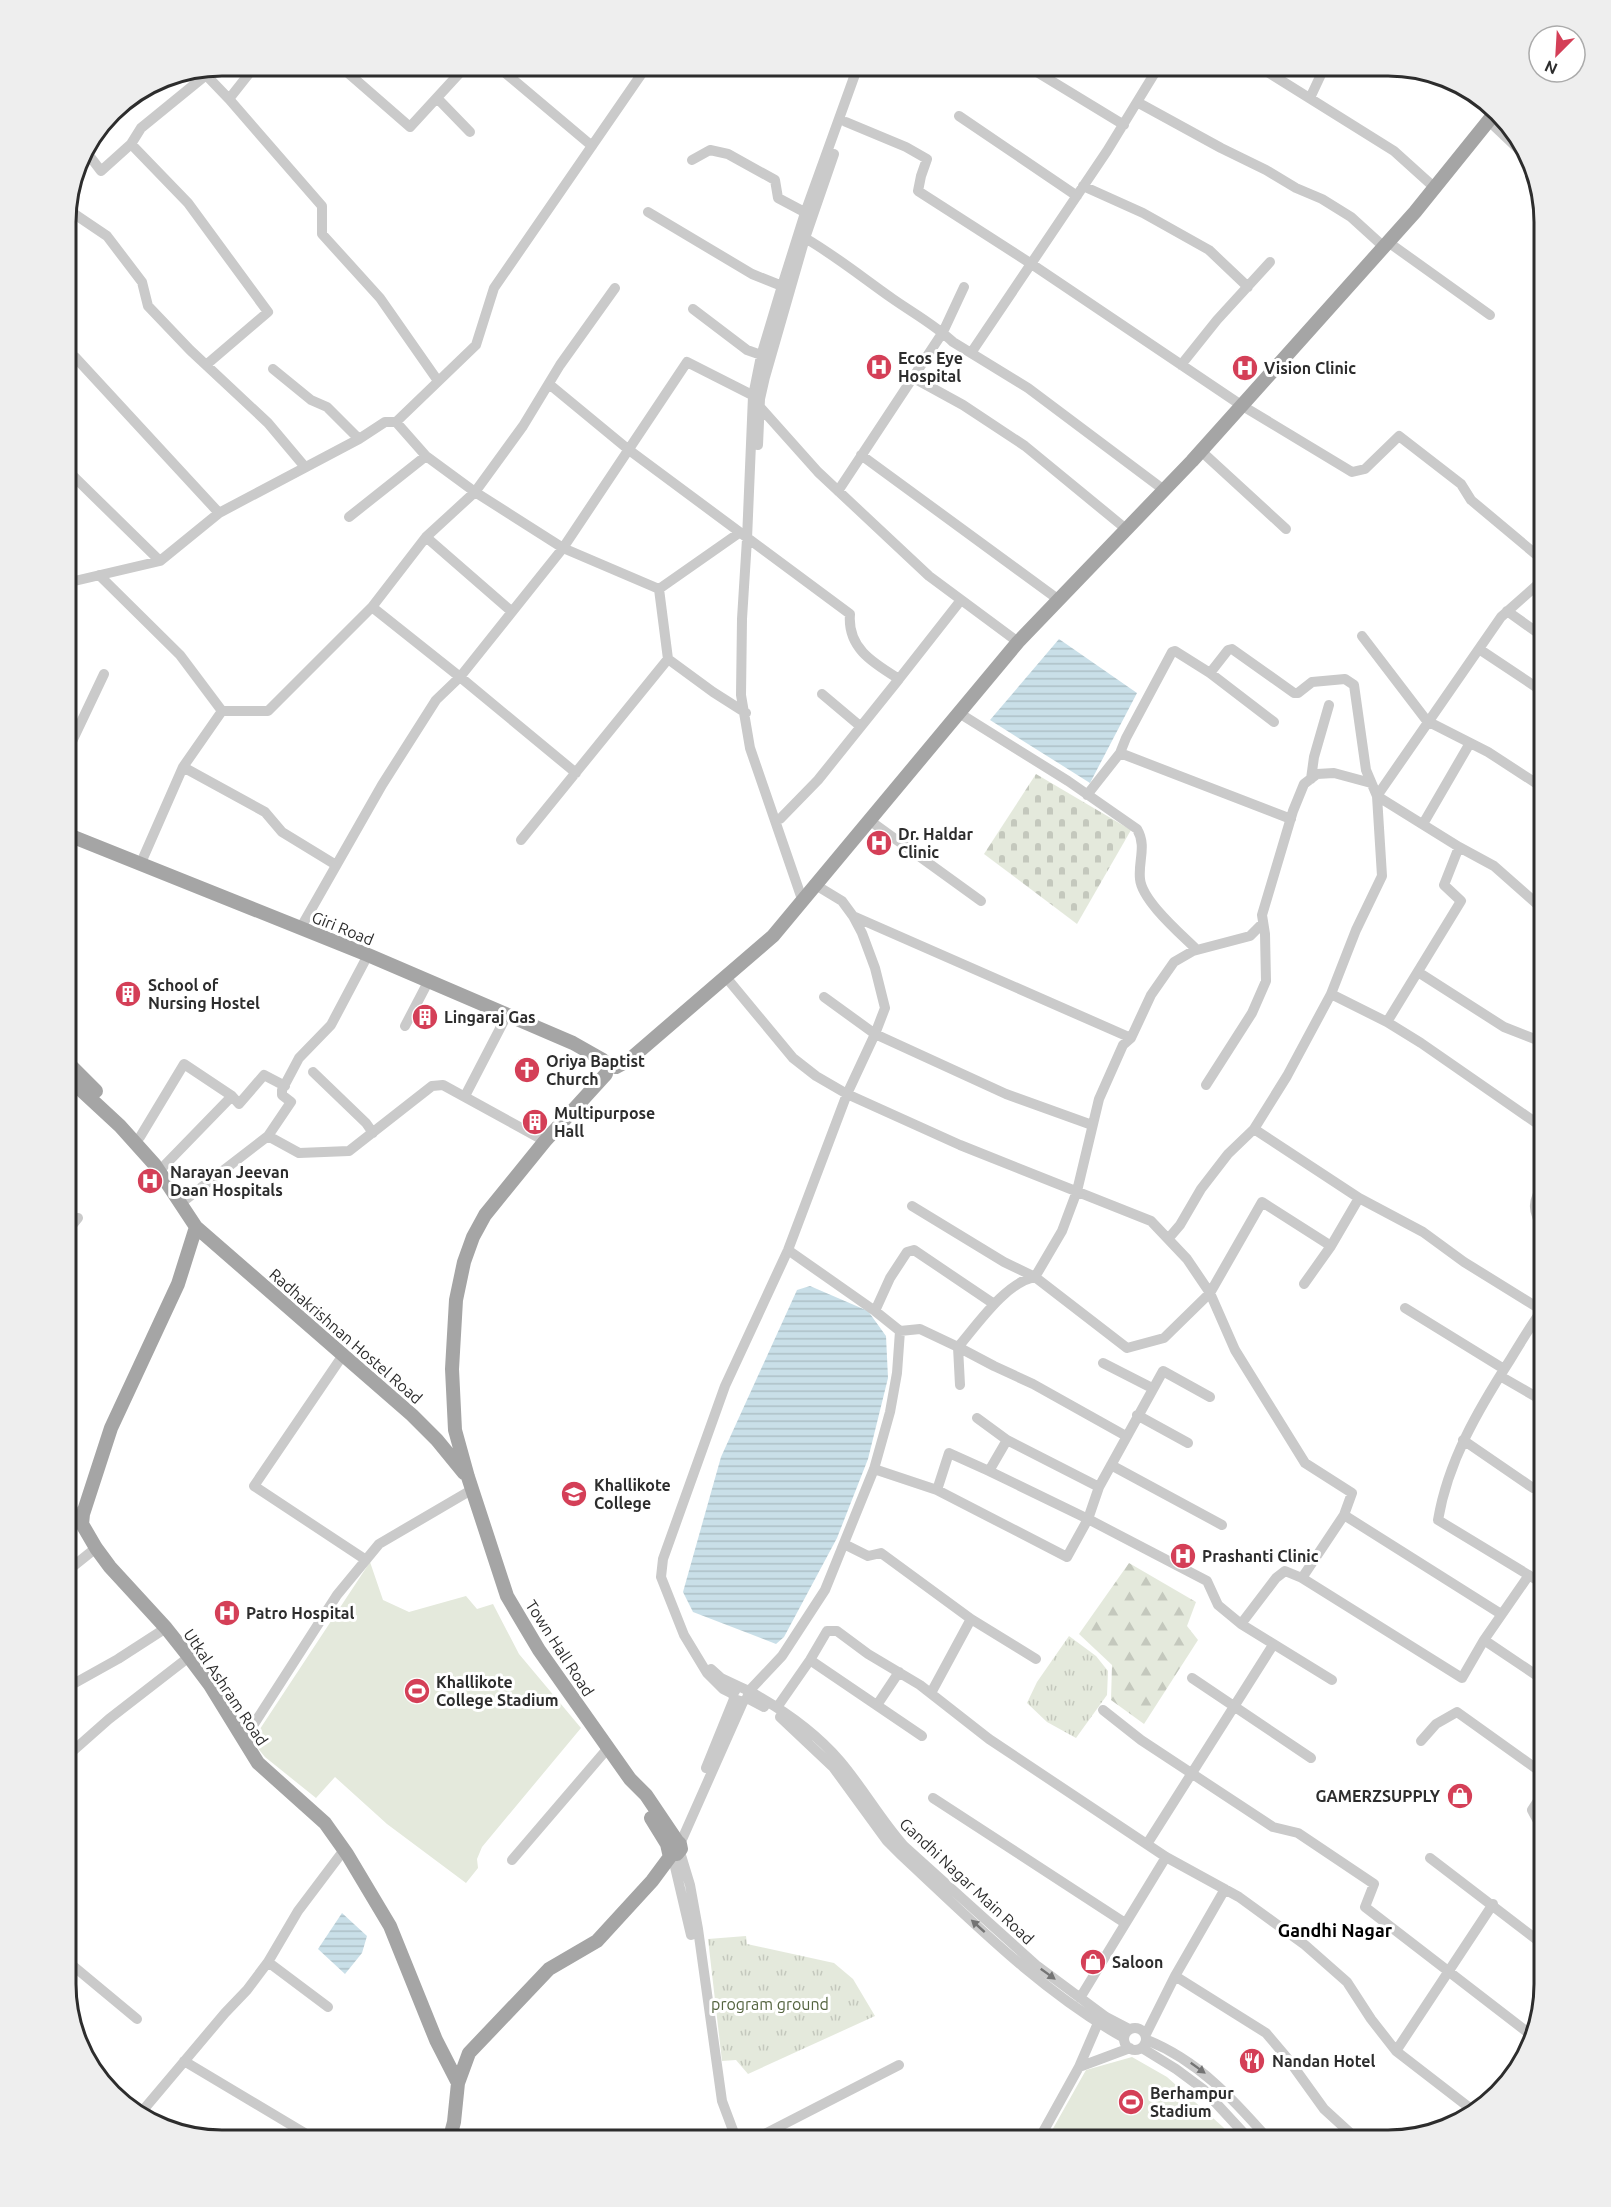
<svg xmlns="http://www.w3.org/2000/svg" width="1611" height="2207" font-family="Ubuntu,sans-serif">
  <defs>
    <pattern id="forest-firs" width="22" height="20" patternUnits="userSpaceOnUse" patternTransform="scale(1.5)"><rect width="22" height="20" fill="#e4e9dc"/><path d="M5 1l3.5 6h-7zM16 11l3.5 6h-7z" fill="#c4c8bd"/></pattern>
    <pattern id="cemetery-stones" width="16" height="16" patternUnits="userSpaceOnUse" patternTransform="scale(1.5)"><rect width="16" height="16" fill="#e4e9dc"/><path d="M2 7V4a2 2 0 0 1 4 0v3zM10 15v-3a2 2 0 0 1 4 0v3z" fill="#c4c8bd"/></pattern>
    <pattern id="park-tufts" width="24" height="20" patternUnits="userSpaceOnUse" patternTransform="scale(1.5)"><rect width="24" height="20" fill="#e4e9dc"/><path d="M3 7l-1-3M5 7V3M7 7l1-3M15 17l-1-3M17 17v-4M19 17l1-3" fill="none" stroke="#c4c8bd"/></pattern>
    <pattern id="water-rules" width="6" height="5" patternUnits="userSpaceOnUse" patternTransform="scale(1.5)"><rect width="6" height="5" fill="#c9dfe8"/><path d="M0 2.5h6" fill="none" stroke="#adc0c7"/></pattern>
  </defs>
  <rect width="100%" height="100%" fill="#fff"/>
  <path fill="url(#forest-firs)" d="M1129,1563l67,39 -9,24 11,14 -54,84 -33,-24 1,-35 -33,-31z"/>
  <path fill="url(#cemetery-stones)" d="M1036,774l95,56 -54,94 -93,-70z"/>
  <path fill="url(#park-tufts)" d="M1069,1636l27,20 12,15 -1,24 -31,43 -29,-16 -20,-19 10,-21z
    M746,1936l1,8 87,19 19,16 22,37 -127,58 -12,-14 -14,1 -14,-122z"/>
  <path fill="#e4e9dc" d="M370,1562l13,38 26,12 57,-16 11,13 16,-5 26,50 62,74 -99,119 -5,12 1,9 -12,15 -79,-59 -52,-47 -19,21 -51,-41 -13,-16z
    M1132,2057l35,20 56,50 12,14h-189l40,-71z"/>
  <path fill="url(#water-rules)" d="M1059,639l78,54 -47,90 -100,-63z
    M810,1286l58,25 18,25 2,42 -20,81 -31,79 -53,99 -8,7 -83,-32 -10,-20 38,-135 76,-167z
    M342,1913l25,23 -5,17 -17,21 -27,-25z"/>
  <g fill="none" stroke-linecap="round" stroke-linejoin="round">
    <path stroke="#cacaca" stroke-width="10" d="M255,66l-26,33 93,107v28l58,64 58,83
      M340,66l70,61 56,-61
      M497,66l95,80
      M1027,66l97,59
      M1258,66l136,85 41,37
      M1310,98l15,-32
      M438,99l32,33
      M1137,102l84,46 45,22 30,18 26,11 29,18 33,30
      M959,116l118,80
      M1489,121l39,37
      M846,122l60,25 21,12 -6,17 -3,15 112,72 211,142 111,67 13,-3 34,-33 62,48 10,16 74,62
      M131,144l10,-16 65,-53 23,24
      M85,150l16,21 30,-27 57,59 80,109 -62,53
      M692,160l18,-10 18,4 47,26 3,18 32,17
      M1083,186l60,27 66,37 39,37
      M67,209l40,27 35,46 6,24 42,44 78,73 37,44
      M648,212l104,62 35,14
      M805,238c31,18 58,40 88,61 20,14 42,26 60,43l75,46 136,102
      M1388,242l102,73
      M693,309l54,41 20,7
      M971,353l136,-202 52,-85
      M75,357l144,156
      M1181,365l36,-45 53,-58
      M273,369l38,31 16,7 32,32
      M912,377l51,28 62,41 101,83
      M549,384l80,66 221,164c-3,34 23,49 49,65l-81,101 -38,39
      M760,407l58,65 111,104 89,66
      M396,422l30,34 49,36 88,56 96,41
      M758,445l2,-46 5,-22 40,-139 29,-84
      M1201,451l85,78
      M861,455l198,145
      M66,469l94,92
      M838,491l105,-159 21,-45
      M349,517l77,-61
      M426,537l85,74
      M99,575l81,80 42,56
      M66,583l94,-22 59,-48 140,-74 26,-17h11l80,-77 18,-57 153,-222
      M659,589l9,70 45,33 33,21
      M659,589l80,-56
      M372,607l88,70 116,96
      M1507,611l38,27
      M1362,636l65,85 61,31 57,37
      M1479,649l66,44
      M899,679l62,-79
      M822,694l38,32
      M959,713l109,68 69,48c10,17 1,32 3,50 2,22 41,55 57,71
      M1120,753l171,66
      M66,754l38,-80
      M183,767l82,45 17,20 54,33
      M1311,779l3,-22 15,-52
      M1087,795l33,-42 6,-15 46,-86 3,-1 35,22 64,49
      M1377,796l124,-179 44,-39
      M1377,796l82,51 35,19 51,45
      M869,820l112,81
      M1423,824l47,-81
      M521,840l147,-181
      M140,865l43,-98 39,-56h46l104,-104 54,-70 49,-45 48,-66 37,-61 55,-77
      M802,899l-52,-151 -9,-53 1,-76 5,-80 6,-143 8,-40 21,-70 23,-73 53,-147
      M853,916l278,122
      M300,929l82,-144 54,-85 24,-23 103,-129 124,-186 71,36
      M1418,972l86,55 41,16
      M725,976l68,82 23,18 31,18 113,51 191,76 36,38 23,34 25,57 70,113 47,30 -8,22 -42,63
      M1331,994l56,28 34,21 124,86
      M824,997l51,37 131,60 86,31
      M1387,1022l74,-121 -17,-16 15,-38
      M405,1026l23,-44
      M313,1072l53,51 7,10
      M1206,1085l46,-72 14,-32 -1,-47 -3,-19 31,-104 11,-27 13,-10 17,-1 37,10
      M465,1096l42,-81
      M1254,1129l105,69 64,34 41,30 81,50
      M268,1136l31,17 50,-2 83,-65 11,-1 102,56
      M140,1137l44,-73 48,32 7,8 25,-29 21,11
      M163,1167l69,-71
      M185,1200l83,-64 23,-34 -9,-7v-5l17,-32 32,-33 37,-70
      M912,1206l92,56 31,15 92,71 37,-10 46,-45 52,-91 69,44
      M1545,1231c-14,-20 -13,-30 0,-50
      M66,1233l12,-15
      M1168,1239l12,-14 21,-36 27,-35 26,-25 33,-53 44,-82 25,-64 26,-54 -5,-80 -11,-26 -12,-85 -9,-6 -33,3 -14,11h-4l-62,-44 -4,1 -18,23
      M788,1250l87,61 25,20 -3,42 -7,39 -16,57 -49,121 -43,66 -33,35c33,18 66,41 91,70 23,27 40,58 64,85l132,119 70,52 23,12
      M1304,1284l27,-38 28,-48
      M1405,1308l99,61
      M875,1311l15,-33 17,-26 7,-2 80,54
      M900,1331l20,-2 38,18 36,19 39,18 93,52
      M343,1355l-89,131 112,74
      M1103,1363l49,25
      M1500,1376l45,26
      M960,1385l-2,-38c19,-22 48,-65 77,-70l27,-46 15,-40 22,-92 24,-54 8,-7 20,-43 23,-33 19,-11 57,-15 13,-13
      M1137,1415l51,28
      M977,1418l30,22
      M1463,1440l70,48h12
      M1111,1465l111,60
      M874,1469l63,21 130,67 21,-38 11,-32 64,-116 47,26
      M989,1471l99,48 119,62 11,24 23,19 91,56
      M937,1490l12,-37 40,18 18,-31 92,47
      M66,1508l17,6
      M1344,1515l157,99
      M844,1544l24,12 13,-3 90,66 65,40
      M66,1572l30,-24
      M1545,1585l-107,-65c10,-59 40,-110 72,-160 11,-18 22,-37 35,-54
      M1241,1624l35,-46 9,-7 17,7 160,100 22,-38 45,-65
      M1484,1640l61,41
      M810,1660l112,76
      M711,1669l10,9 17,8
      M1192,1678l119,80
      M66,1688l52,-29 48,-31
      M931,1693l40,-74
      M733,1694l-10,-5 -16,-16 -23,-38 -23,-58 2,-18 62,-173 63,-136 59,-156 28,-60 10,-26 -10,-40 -13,-35 -9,-17 -11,-15 -28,-17
      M747,1698l17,9
      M877,1705l22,-33
      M778,1706l32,-46 17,-29h10l31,23 52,31 69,54 177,118 73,40 66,48 42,37 24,37 25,32 79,61
      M1103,1710l38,30 132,87 25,6 76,51 -9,23 166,128
      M780,1717l53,50 54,74 13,13c71,66 139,136 224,184
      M66,1733l9,16
      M243,1741l94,-146 42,-51 94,-55
      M1421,1741l15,-17 21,-12 88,63
      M66,1757l43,-38 80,-62
      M706,1768l28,-69
      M933,1798l192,125
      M1545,1834l-13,-24 13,-20
      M680,1844l63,-142 4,-4 2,-7 -11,-5 -5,8 1,5 9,3
      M1147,1844l126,-199
      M680,1852l10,33 8,44 24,172 15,40
      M672,1854l19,81
      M1430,1858l115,88
      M512,1860l96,-112
      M66,1960l71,59
      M268,1962l60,45
      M1175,1976l91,57 22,26 36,50 35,32
      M1080,1998l86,-141
      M1124 2039a11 11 0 1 1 22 0a11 11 0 1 1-22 0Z
      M1146,2034l29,-58 50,-87
      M1147,2040c52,21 86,59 123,101
      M1142,2048l34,21 27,20 48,52
      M1396,2051l97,-147
      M184,2061l134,80
      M1079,2067l51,-19
      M127,2103l14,10
      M139,2115l86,-102 22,-23 21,-28 30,-51 46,-61
      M751,2141l148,-76
      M1038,2141l41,-74 19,-44"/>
    <path stroke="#a5a5a5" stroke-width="14" d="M66,834l302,121 205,88 30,17
      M66,1061l30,30
      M616,1067l13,-7 144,-124 245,-294 174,-181 223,-249 79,-98
      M606,1074l-61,67 -60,74 -12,22 -9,25 -8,38 -4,69 3,61 13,47 39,119 32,54 91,129 16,16 31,46
      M66,1076l54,50 35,39 41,62 216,188 25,25 27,33
      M196,1227l-18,57 -67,144 -28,86 -1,10 14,24 14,19 56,61 23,29 21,28 48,78 67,60 22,31 43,72 46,114 22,43
      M651,1818l16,26 2,9 8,1 4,-5 -1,-5 -3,-3h-7l-3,3
      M449,2141l5,-19 4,-39 11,-30 80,-84 48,-28 55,-60 20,-27"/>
  </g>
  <defs><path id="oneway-solid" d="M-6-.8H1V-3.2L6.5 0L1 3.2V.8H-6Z" transform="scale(1.5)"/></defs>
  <g fill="#747474">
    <use href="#oneway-solid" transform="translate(978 1926) rotate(-138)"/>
    <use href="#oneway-solid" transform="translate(1048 1974) rotate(36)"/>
    <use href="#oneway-solid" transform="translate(1198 2068) rotate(36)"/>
  </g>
  <defs>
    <g id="hospital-disc" transform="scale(1.35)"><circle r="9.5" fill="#d43f57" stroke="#fff"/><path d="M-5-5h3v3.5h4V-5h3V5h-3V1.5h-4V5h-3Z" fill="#fff"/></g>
    <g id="building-disc" transform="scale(1.35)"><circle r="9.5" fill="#d43f57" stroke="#fff"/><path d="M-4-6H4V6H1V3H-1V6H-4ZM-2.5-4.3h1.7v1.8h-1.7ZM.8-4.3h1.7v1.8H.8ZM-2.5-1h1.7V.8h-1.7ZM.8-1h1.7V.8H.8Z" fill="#fff"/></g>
    <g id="church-disc" transform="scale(1.35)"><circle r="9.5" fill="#d43f57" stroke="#fff"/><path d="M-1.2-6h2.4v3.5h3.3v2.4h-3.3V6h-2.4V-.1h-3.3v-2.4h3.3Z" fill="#fff"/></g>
    <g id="university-disc" transform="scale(1.35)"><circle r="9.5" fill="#d43f57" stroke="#fff"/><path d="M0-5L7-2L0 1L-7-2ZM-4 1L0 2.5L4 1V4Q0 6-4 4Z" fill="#fff"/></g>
    <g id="stadium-disc" transform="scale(1.35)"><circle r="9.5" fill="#d43f57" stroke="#fff"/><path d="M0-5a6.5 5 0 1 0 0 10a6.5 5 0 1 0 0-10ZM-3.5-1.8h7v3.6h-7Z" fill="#fff"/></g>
    <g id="shop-disc" transform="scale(1.35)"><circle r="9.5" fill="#d43f57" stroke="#fff"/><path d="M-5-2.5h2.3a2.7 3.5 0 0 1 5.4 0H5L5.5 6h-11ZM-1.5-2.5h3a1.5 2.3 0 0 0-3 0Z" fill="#fff"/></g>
    <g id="restaurant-disc" transform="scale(1.35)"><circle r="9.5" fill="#d43f57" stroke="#fff"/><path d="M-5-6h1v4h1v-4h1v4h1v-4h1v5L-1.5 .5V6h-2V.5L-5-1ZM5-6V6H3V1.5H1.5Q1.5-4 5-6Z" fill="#fff"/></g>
  </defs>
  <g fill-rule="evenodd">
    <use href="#hospital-disc" x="879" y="367"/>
    <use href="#hospital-disc" x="1245" y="368"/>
    <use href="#hospital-disc" x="879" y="843"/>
    <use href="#building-disc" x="128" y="994"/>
    <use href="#building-disc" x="425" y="1017"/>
    <use href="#church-disc" x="527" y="1070"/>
    <use href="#building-disc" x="535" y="1122"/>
    <use href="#hospital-disc" x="150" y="1181"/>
    <use href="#university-disc" x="574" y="1494"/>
    <use href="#hospital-disc" x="1183" y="1556"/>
    <use href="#hospital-disc" x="227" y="1613"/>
    <use href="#stadium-disc" x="417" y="1691"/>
    <use href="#shop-disc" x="1460" y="1796"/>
    <use href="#shop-disc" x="1093" y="1962"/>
    <use href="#restaurant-disc" x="1252" y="2061"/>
    <use href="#stadium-disc" x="1131" y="2102"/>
  </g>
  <g text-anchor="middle" stroke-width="6" stroke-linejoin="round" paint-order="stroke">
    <g font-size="16" font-weight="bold" fill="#2d2d2d" stroke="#fff" text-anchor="start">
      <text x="898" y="364">Ecos Eye<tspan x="898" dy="18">Hospital</tspan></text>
      <text x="1264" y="374">Vision Clinic</text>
      <text x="898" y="840">Dr. Haldar<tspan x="898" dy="18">Clinic</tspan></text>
      <text x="148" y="991">School of<tspan x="148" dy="18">Nursing Hostel</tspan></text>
      <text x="444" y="1023">Lingaraj Gas</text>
      <text x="546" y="1067">Oriya Baptist<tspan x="546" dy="18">Church</tspan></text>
      <text x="554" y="1119">Multipurpose<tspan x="554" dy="18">Hall</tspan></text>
      <text x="170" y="1178">Narayan Jeevan<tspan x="170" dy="18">Daan Hospitals</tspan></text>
      <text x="594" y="1491">Khallikote<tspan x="594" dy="18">College</tspan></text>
      <text x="1202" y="1562">Prashanti Clinic</text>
      <text x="246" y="1619">Patro Hospital</text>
      <text x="436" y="1688">Khallikote<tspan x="436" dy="18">College Stadium</tspan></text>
      <text x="1440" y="1802" text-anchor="end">GAMERZSUPPLY</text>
      <text x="1112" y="1968">Saloon</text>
      <text x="1272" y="2067">Nandan Hotel</text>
      <text x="1150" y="2099">Berhampur<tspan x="1150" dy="18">Stadium</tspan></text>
    </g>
    <g font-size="16" fill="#2d2d2d" stroke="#fff">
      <text transform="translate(343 928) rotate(22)" y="6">Giri Road</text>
      <text transform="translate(346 1336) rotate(41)" y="6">Radhakrishnan Hostel Road</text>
      <text transform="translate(560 1648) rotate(57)" y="6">Town Hall Road</text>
      <text transform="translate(226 1687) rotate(56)" y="6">Utkal Ashram Road</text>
      <text transform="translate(967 1881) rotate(43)" y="6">Gandhi Nagar Main Road</text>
    </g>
    <g font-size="16" fill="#54643f" stroke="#fff">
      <text x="770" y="2010">program ground</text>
    </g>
    <g font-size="18" font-weight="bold" fill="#000" stroke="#fff">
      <text x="1335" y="1937">Gandhi Nagar</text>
    </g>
  </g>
  <path d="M0 0H1611V2207H0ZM222 76H1388A146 146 0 0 1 1534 222V1984A146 146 0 0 1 1388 2130H222A146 146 0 0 1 76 1984V222A146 146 0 0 1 222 76Z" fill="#eee" fill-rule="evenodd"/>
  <path fill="none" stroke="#2d2d2d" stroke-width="3" d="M222 76H1388A146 146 0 0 1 1534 222V1984A146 146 0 0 1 1388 2130H222A146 146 0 0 1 76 1984V222A146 146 0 0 1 222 76Z"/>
  <g transform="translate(1557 54) rotate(204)"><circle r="28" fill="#ffffff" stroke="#ababab" stroke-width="1.5"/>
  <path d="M0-4.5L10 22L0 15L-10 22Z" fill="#d43f57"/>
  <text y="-9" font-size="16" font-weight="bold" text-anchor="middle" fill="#2d2d2d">N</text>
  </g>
</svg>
